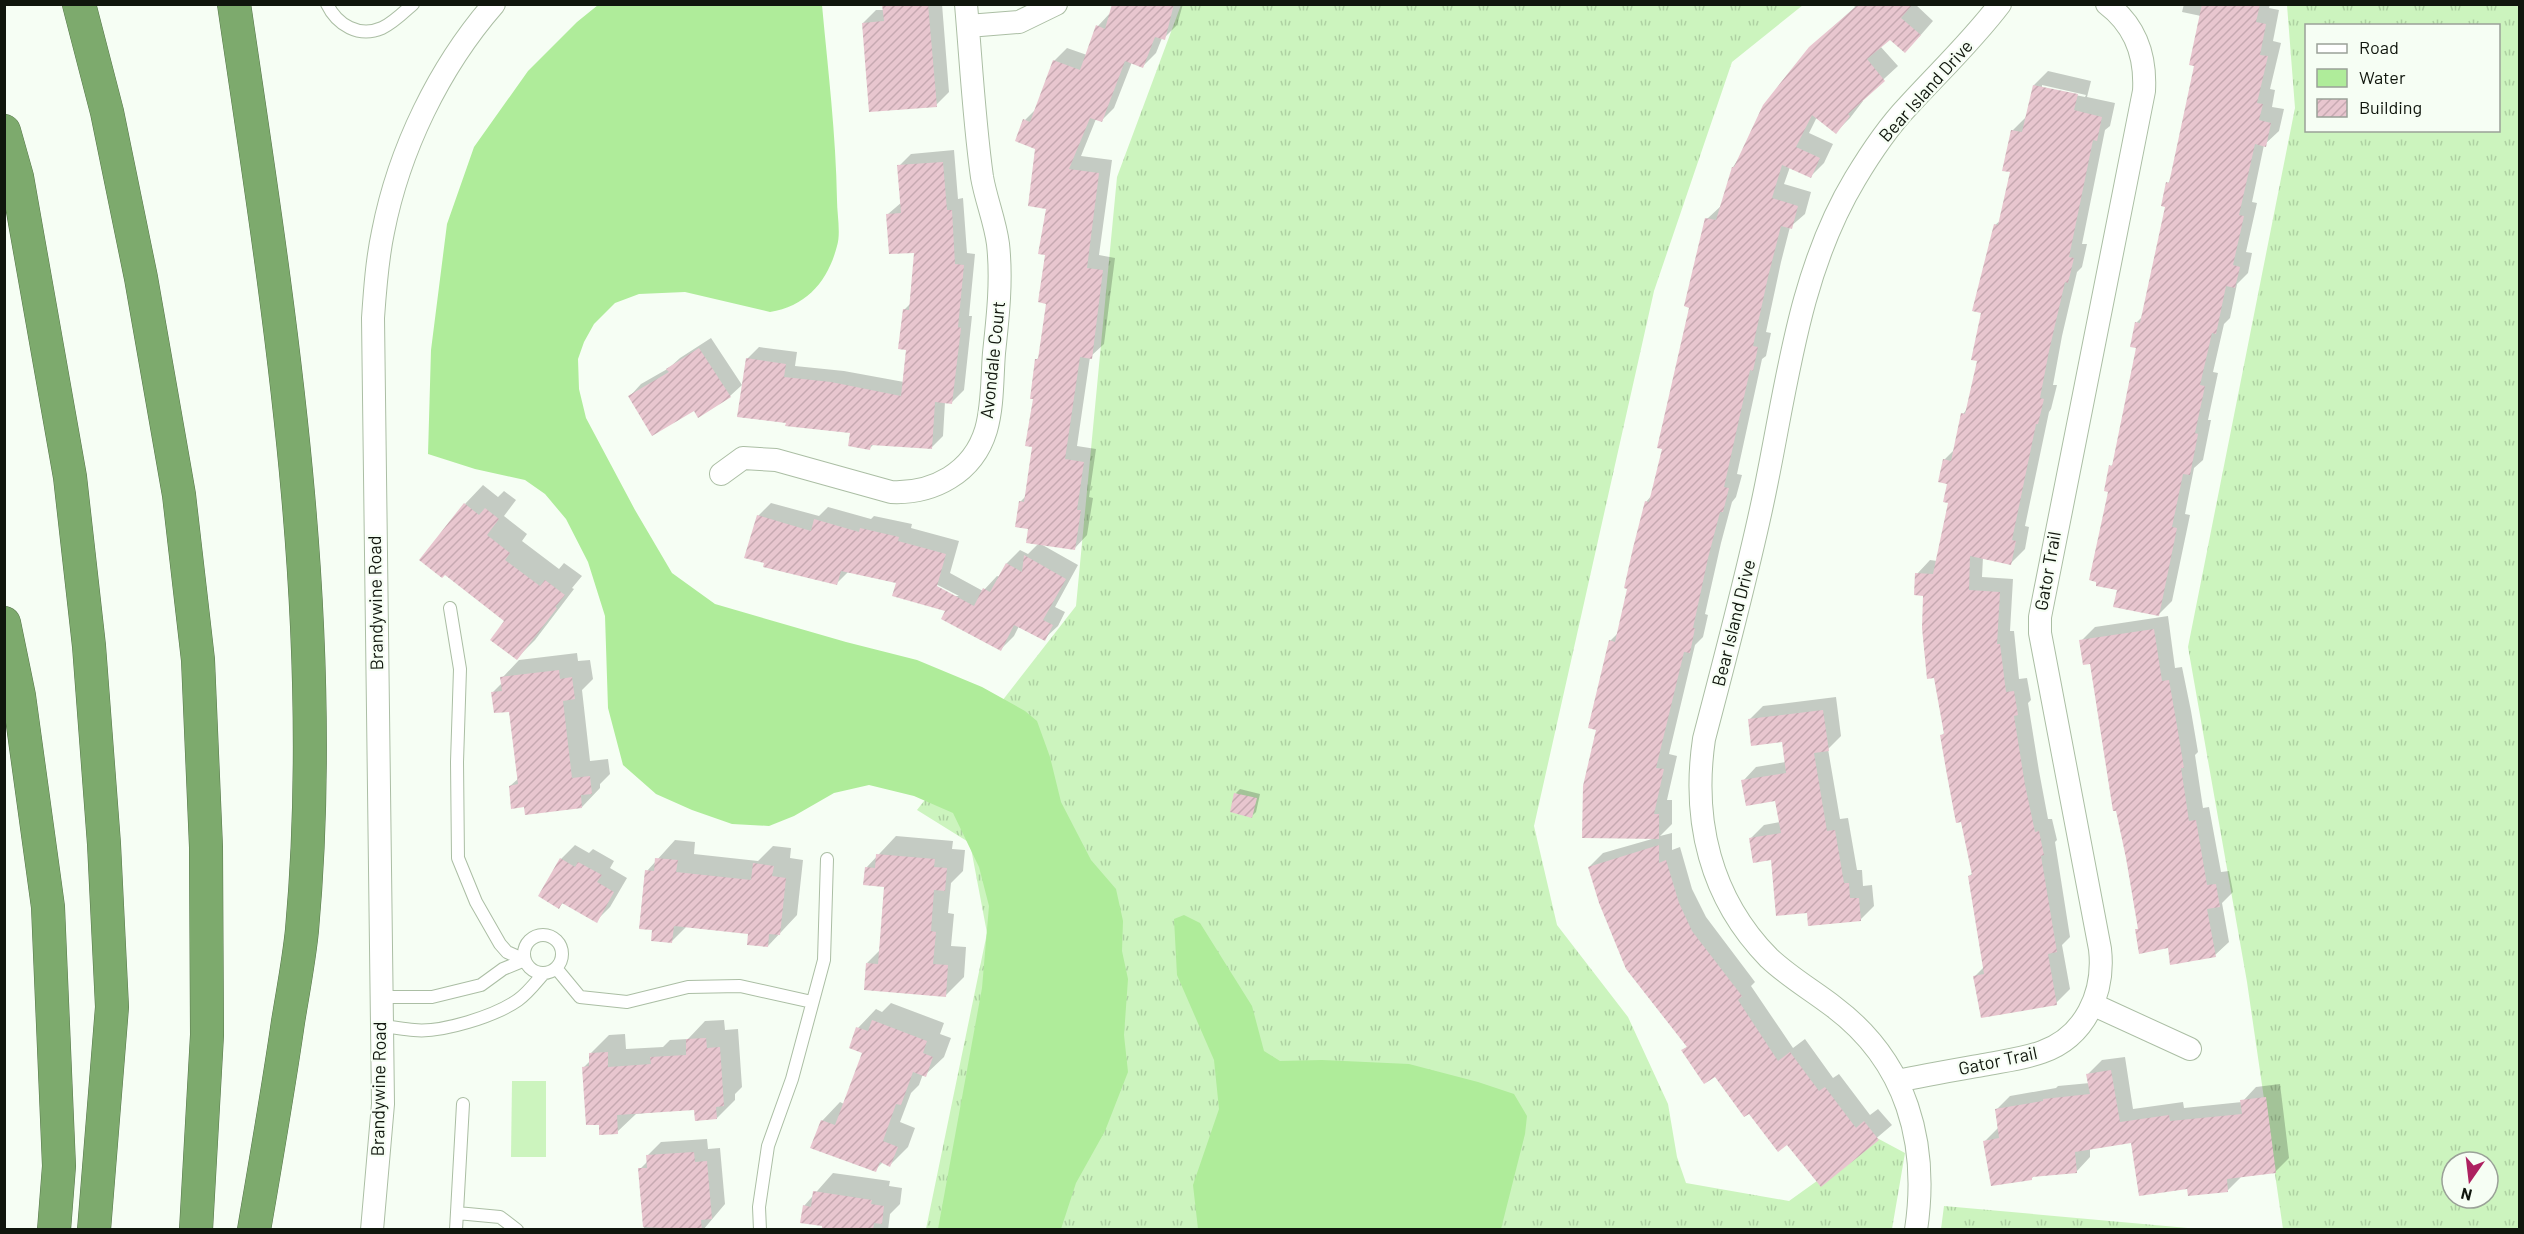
<svg xmlns="http://www.w3.org/2000/svg" width="2524" height="1234" font-family="Barlow,sans-serif">
  <defs>
    <pattern id="grass-tufts" width="24" height="20" patternUnits="userSpaceOnUse" patternTransform="scale(1.5)"><rect width="24" height="20" fill="#ccf4be"/><path d="M3 7l-1-3M5 7V3M7 7l1-3M15 17l-1-3M17 17v-4M19 17l1-3" fill="none" stroke="#aed0a2"/></pattern>
    <pattern id="building-hatch" width="6" height="6" patternUnits="userSpaceOnUse" patternTransform="scale(1.5)"><rect width="6" height="6" fill="#e8c6cf"/><path d="M-1 1l2-2M0 6l6-6M5 7l2-2" fill="none" stroke="#c6a9b1"/></pattern>
  </defs>
  <rect width="100%" height="100%" fill="#f6fef4"/>
  <path fill="url(#grass-tufts)" fill-rule="evenodd" d="M1181,5h622l-71,57 -78,229 -120,535 23,99 71,92 40,87 9,53 9,26 103,18 88,-63 28,15 -13,76h-966l61,-296 -17,-90 -53,-33 159,-204 41,-429z
    M2287,5h232v1224h-236l-36,-247 -59,-335 107,-539zM2306,26h192v104h-192zM2452,1162h36v36h-36z
    M1944,1206l255,23h-258z"/>
  <path fill="#ccf4be" d="M512,1081h34v76h-35z"/>
  <path fill="#afec9a" d="M598,5h224c6,65 14,130 15,195 0,14 4,33 0,46 -9,35 -30,60 -67,66l-85,-20 -46,2 -24,9 -21,21 -10,18 -6,17 1,30 7,29 49,92 37,63 43,31 131,38 71,18 65,27 43,24 12,10 13,36 11,45 30,58 25,29 7,32 -1,30 6,28 -4,56 4,37 -23,59 -29,52 -15,46h-123l44,-241 7,-82 -10,-39 -26,-54 -39,-17 -45,-11 -35,8 -40,23 -25,10 -37,-2 -40,-14 -36,-16 -33,-29 -15,-57 -3,-92 -17,-54 -22,-43 -21,-25 -20,-14 -50,-11 -47,-15 3,-104 16,-126 27,-77 54,-76 49,-49z
    M1184,915l16,8 52,83 12,45 16,10 42,-1 87,4 69,18 36,12 13,22 -2,18 -24,95h-303l-5,-44 26,-76 -5,-49 -37,-85 -3,-56z"/>
  <path fill="#0003" fill-rule="evenodd" d="M884,4h58l7,88 -13,13 -73,-82 13,-13h8z
    M1114,4h69l-6,21 -13,13h-2l-6,15 -13,13 -11,-4 -18,46 -13,13 -5,-2 -15,37 31,4 -13,95 16,3 -11,86 -14,13 -13,89 19,3 -7,48 4,1 -6,37 -13,14 -35,-6 39,22 -23,42 10,5 -7,14 -14,13 -25,-13 -5,10 -13,13 -53,-39 -50,-28 -49,-11 -12,12 -79,-67 13,-13 48,13 9,-9 43,12 3,-3 38,8 -1,4 48,13 -9,32 33,18 14,-15 3,1 7,-14 13,-13 8,4 11,-11 -19,-41 6,-6 8,-50 2,-86 4,-4 7,-54v-95l-10,-59 -12,-28 11,-11 18,-48 13,-13 20,7 11,-29 13,-14zM932,582l27,14h-6l-23,-12z
    M1853,4h62l18,17 -14,16 -29,1 -10,8 18,20 -37,34 2,1 -13,17 -14,14 -19,-15 -8,16 24,11 -9,19 -14,14 -20,-10 -6,17 27,8 -6,22 -15,13 -9,35 -15,70 5,1 -5,23 -4,3 -25,115 5,1 -6,22 -4,5 -11,41 -16,71 3,1 -5,22 -8,8 -26,109 8,2 -10,44h5v24l-12,12 12,-3v17l8,-3 12,42 14,28 49,65 -4,4 42,62 12,-9 28,39 6,-4 31,41 8,-6 14,16 -71,60 -34,-42 -38,-32 -34,-36 -32,-25 5,-4 -99,-179 14,-14 49,-14 -54,-110 12,-88 9,-9 27,-130 6,-7 11,-47 44,-229 15,-14 11,-38 77,-119 45,-41z
    M2184,4h86l-1,4 10,2 -6,31 8,2 -11,46 5,1 -3,17 12,2 -5,22 -15,14 -12,57 5,1 -11,49 6,1 -4,20 -11,11 -7,34 -6,6 -11,48 5,1 -10,47h3l-8,40 -9,8 -9,46 5,1 -18,86 -14,14 -39,-26 -10,-98 2,-25 3,-3 24,-116 -2,-24 7,-7 24,-110 1,-23 3,-4 24,-114 6,-49 -19,-4z
    M2048,71l43,10 -4,16 28,6 -5,23 -5,4 -23,114h5l-5,23 -5,5 -15,64 -9,49h4l-6,24 -2,3 -24,114 4,1 -4,22 -14,14 -28,-6 -1,20 31,2 -3,52h4l5,48 8,-1 4,22 -3,3 11,68 9,48h4l5,21 -2,2 15,95 -8,8 8,44 -14,14 -81,-27 10,-10 -16,-90 4,-3 -31,-138 3,-3 -20,-138 -8,-20 13,-14 7,1 13,-59 -6,-42 11,-11 8,-35 4,-5 11,-49 17,-135 6,-5 10,-49 1,-40 14,-14 8,-32zM2042,85l44,10 -1,2 -43,-9z
    M954,150l4,49 5,-1 4,55 8,1 -6,62h3l-8,74 -12,12h-7l-2,34 -12,12 -57,-4 -4,4 -18,-17 -105,-72 12,-12 38,5 -2,14 49,5 60,11 3,-33 -3,-39 7,-7 5,-52 -28,-37 14,-12 -3,-36 12,-12z
    M711,338l31,47 -12,11 -36,13 -64,-13 11,-12 28,-16 11,-10z
    M483,485l15,12 6,-6 12,9 -12,16 23,18 -5,7 37,28 5,-6 18,13 -10,12 2,1 -39,51 -18,18 -11,-37 -61,-47 -24,-14 44,-56z
    M2168,616l7,52 7,-1 9,44 7,41 -3,3 8,53 6,-1 12,65 8,-1 4,21 -11,11 7,39 -14,13 -46,-8 -32,-17 2,-3 -48,-264 -10,-22 14,-14z
    M577,653l1,8 12,-1 3,19 -11,11 8,71 18,-2 2,15 -10,10v4l-18,19 -72,-21 9,-8 -8,-68 -19,-17 10,-10v-5l17,-18z
    M1836,697l5,39 -13,13 12,70 8,-1 9,52h5l1,16 9,-1 2,21 -14,14 -51,-9 -37,-53 -22,-19 14,-14 16,-3 -4,-23 -33,-18 13,-14 30,-5 -3,-22 -34,-20 14,-14z
    M1240,789l20,5 -4,18 -4,4 -16,-23z
    M896,836l57,5 -1,8 13,1 -2,21 -12,12 -3,30 6,1 -3,32 15,1 -2,30 -19,19 -78,-33 13,-13 6,-64 -20,-18z
    M675,840l20,2 -1,12 64,7 15,-15 18,2 -1,10 13,2 -6,55 -29,31 -18,-14 -63,-6 -16,16 -17,-13 -7,-58z
    M575,845l14,8 4,-4 21,12 -4,7 17,10 -17,29 -14,14 -32,-19 -5,5 2,-48z
    M891,1003l53,20 -4,11 11,4 -7,19 -19,18 -2,-1 -4,11 -8,8 -11,29 15,6 -7,19 -18,18 -7,-3 -8,8 -53,-49 18,-19 4,2 20,-52 -6,-24 18,-19 6,3z
    M724,1020l1,10 13,-1 4,58 -7,7v6l-18,18 -22,-10 -59,6 -19,18 -17,-9 -16,-56 7,-7 -1,-6 19,-19 16,-1 1,15 37,-2 7,-7 18,-1 17,-18z
    M2125,1057l8,52 50,-7 1,6 58,-6 14,-15 24,-3 9,74 -13,13 -35,6 -14,14 -39,-4 -56,-46 -42,7v9l-13,14 -42,4 -4,4 -46,-38 14,-14 -3,-17 14,-14 46,-8 2,-2 32,-3 -2,-9 14,-14z
    M707,1139l1,10 12,-1 5,56 -22,26h-59l-4,-61 8,-8 -1,-5 14,-14z
    M833,1173l57,8 -1,5 13,2 -2,16 -10,10 -2,16h-65l1,-6 -20,-18z"/>
  <path fill="url(#building-hatch)" d="M882,4h46l9,103 -68,5 -7,-89 22,-2z
    M1112,4h62l-9,36 -10,-3 -12,31 -18,-7 -23,61 -12,-4 -21,51 30,4 -12,95 16,2 -11,89 -12,-2 -15,102 19,3 -7,48h4l-6,40 -49,-7 2,-14 -13,-2 4,-26 5,1 8,-55 -7,-1 8,-47h-3l5,-40h3l8,-55 -8,-2 7,-47 -7,-1 8,-45 -18,-3 7,-57 -20,-8 8,-22 7,3 23,-62 27,10 16,-45 9,4z
    M1859,4h54l-12,14 20,17 -16,18 -15,-13 -23,19 18,22 -37,33 2,2 -14,18 -24,-19 -16,32 24,11 -9,20 -29,-13 -10,33 26,8 -6,23 -11,-3 -13,51 -15,69 5,1 -5,24 -3,-1 -26,117 5,1 -6,24h-3l-12,46 -15,70h2l-5,25 -6,-1 -28,116 8,1 -10,45h5v25l-77,-1 1,-52 13,-56 -8,-2 21,-88 6,2 12,-53 -3,-1 9,-40 12,-47 4,1 13,-53 -5,-1 32,-140 -5,-2 21,-88 11,2 16,-53h2l29,-62 46,-58z
    M2202,4h58l-4,18 10,2 -6,31 8,1 -11,47 6,1 -4,16 12,3 -5,24 -11,-3 -16,71 5,1 -11,49 7,2 -5,21 -9,-2 -10,48 -4,-1 -12,52 5,1 -10,47 3,1 -8,41 -7,-1 -11,53 5,1 -18,88 -46,-9 4,-17 -21,-4v-4l-7,-2 19,-88 -4,-1 5,-26 3,1 24,-118 -6,-1 5,-25 5,1 25,-116 -4,-1 5,-24 3,1 15,-70 10,-47 -5,-1z
    M2033,85l45,9 -4,16 28,7 -5,24 -4,-1 -24,117 5,1 -6,25 -3,-1 -16,69 -9,47 4,1 -6,25h-2l-24,116 4,1 -5,24 -41,-9 -1,34 31,2 -3,52h3l6,48 8,-1 4,24 -4,1 11,69 10,47 4,-1 5,24 -3,1 16,96 -9,2 9,51 -76,13 -8,-42 11,-2 -16,-98 4,-1 -11,-53 -5,1 -9,-48 -7,-40 4,-1 -10,-56 -7,1 -5,-51 1,-32 -9,-1 1,-22 18,1 15,-71 -5,-1 4,-18 -9,-2 5,-23 8,2 10,-48 4,1 12,-53 -6,-1 10,-47 -9,-2 22,-87 4,1 12,-53 -8,-1 9,-41 11,2z
    M943,162l4,48h5l3,54 9,1 -6,62 3,1 -9,76 -17,-2 -3,47 -61,-4 -1,5 -22,-4 2,-13 -65,-7 1,-3 -49,-6 9,-59 40,6 -2,13 47,5 70,14 5,-46 -8,-1 5,-40 6,1 5,-57 -25,1 -3,-40 15,-1 -4,-48z
    M699,348l32,49 -33,21 -4,-7 -42,25 -24,-40 41,-24 -3,-3z
    M464,503l15,12 6,-7 14,11 -12,16 23,18 -5,7 35,26 5,-6 20,15 -10,12 2,1 -40,52 -27,-20 14,-19 -59,-46 -3,3 -23,-18z
    M757,515l54,16 3,-12 45,13 1,-4 39,9 -1,4 48,13 -9,32 37,20 9,-18 7,4 16,-29 16,9 2,-17 42,24 -23,41 10,5 -8,16 -31,-16 -13,26 -60,-32 4,-8 -53,-15 4,-13 -55,-12 -4,14 -74,-18 1,-4 -20,-5z
    M2154,629l8,52 7,-1 8,46 7,42h-3l8,53 7,-1 11,65 9,-1 4,23 -13,2 9,48 -46,8 -2,-17 -29,6 -4,-25h3l-12,-71 -10,-47h-3l-23,-147 -7,1 -4,-25z
    M559,670l1,9 12,-2 3,22 -12,2 9,77 18,-2 2,18 -11,1 1,13 -57,7 -1,-8 -13,2 -2,-23 9,-2 -9,-72 -15,1 -3,-21 11,-1 -2,-14z
    M1823,710l6,41 -15,2 13,78 8,-1 9,53h5l1,15h9l2,23 -53,5 -1,-13 -31,3 -5,-56 -18,3 -4,-25 32,-5 -6,-32 -29,5 -5,-26 45,-7 -4,-31 -31,4 -3,-27z
    M1234,793l23,5 -5,20 -22,-6z
    M1659,845v18l7,-3 13,43 13,28 50,65 -4,4 40,61 12,-9 29,39 6,-4 31,41 8,-7 15,19 -58,47 -34,-42 -9,7 -29,-38 -5,3 -29,-40 -11,7 -23,-34 6,-3 -61,-78 -27,-66 -11,-36z
    M876,854l59,5 -1,8 13,1 -2,23 -11,-1 -3,41 5,1 -3,32 15,1 -2,32 -82,-7 2,-27 12,1 6,-77 -21,-2 2,-18 10,1z
    M560,858l15,9 3,-5 24,13 -5,7 17,10 -17,31 -35,-20 -3,6 -21,-13z
    M655,858l23,2 -2,12 75,8 2,-17 21,3 -2,10 14,2 -6,57 -11,-1 -1,13 -21,-2 1,-11 -74,-8 -2,17 -21,-2 1,-11 -13,-1 6,-59 9,1z
    M872,1020l55,21 -4,12 10,4 -7,20 -13,-5 -12,33 -5,-1 -13,37 15,6 -8,20 -10,-5 -4,10 -66,-24 11,-28 14,5 27,-72 -13,-5 7,-21 12,4z
    M706,1038l1,10 13,-1 4,59 -8,1 1,12 -22,2 -1,-11 -77,5 1,19 -19,1v-10h-13l-4,-58 7,-1v-13l19,-1v15l43,-3 -1,-7 36,-2v-16z
    M2111,1070l9,52 49,-7 1,6 72,-7 -2,-14 26,-3 10,76 -49,6 1,13 -40,4 -1,-7 -48,7 -8,-53 -56,9 2,21 -45,4v3l-41,6 -8,-45 16,-3 -4,-29 48,-8v-2l47,-5 -4,-20z
    M694,1152l1,10 12,-1 5,58 -11,1 1,10 -59,-3 -5,-59h9l-1,-13z
    M813,1191l59,9 -1,4 13,2 -2,18 -8,-1 -1,7h-51v-4l-22,-3 3,-18 8,2z"/>
  <g fill="none" stroke-linecap="round" stroke-linejoin="round">
    <g stroke="#abbea4" stroke-width="14">
      <path id="lane" d="M327,4c10,21 32,34 55,24 11,-5 22,-16 31,-24
        M450,608l10,61 -3,93 1,96 18,44 24,42 7,8 18,8
        M524 954a19 19 0 1 1 38 0a19 19 0 1 1-38 0Z
        M556,968l24,29 47,5 61,-15 52,-1 72,16
        M381,997h51l49,-12 22,-16 22,-9
        M381,1026c11,1 22,3 33,4 28,3 81,-14 104,-30 10,-7 18,-18 26,-27
        M457,1213l43,4 17,13
        M456,1230l7,-126
        M760,1230l-1,-23 9,-61 24,-67 32,-119 3,-101"/>
    </g>
    <g stroke="#abbea4" stroke-width="24">
      <path id="street" d="M968,26l51,-4 37,-18
        M721,474l22,-16 33,2 115,32c42,2 82,-19 95,-62 7,-24 6,-52 8,-77 4,-37 8,-73 4,-109 -3,-23 -12,-44 -16,-67 -8,-57 -11,-115 -16,-173
        M2094,1005l96,44
        M1897,1081c29,-6 58,-11 86,-16 20,-4 40,-6 59,-13 43,-15 63,-59 58,-103l-60,-316v-16l104,-526c2,-35 -8,-65 -37,-87
        M372,1230l11,-126 -10,-786c2,-29 4,-58 10,-86 16,-82 56,-165 111,-228
        M1916,1230c13,-87 -9,-168 -82,-223 -22,-17 -45,-30 -65,-49 -59,-60 -77,-138 -65,-219 20,-77 41,-155 58,-234 24,-110 34,-228 93,-326 15,-25 33,-52 53,-73 31,-34 64,-65 92,-102"/>
    </g>
    <g stroke="#57764b" stroke-width="34">
      <path id="highway" d="M79,4l28,108 34,166 38,217 19,165 8,187 1,188 -11,195
        M234,4c45,306 96,616 68,926 -3,30 -9,61 -14,92 -10,69 -22,138 -34,208
        M4,131l13,46 53,300 19,169 15,198 8,163 -18,223
        M4,623l15,73 29,211 11,259 -5,64"/>
    </g>
    <use href="#lane" stroke="#fff" stroke-width="12"/>
    <use href="#street" stroke="#fff" stroke-width="22"/>
    <use href="#highway" stroke="#7daa6d" stroke-width="33"/>
  </g>
  <g text-anchor="middle" stroke-width="4.5" stroke-linejoin="round" paint-order="stroke">
    <g font-size="18" fill="#10160d" stroke="#f6fef4">
      <text transform="translate(1926 91) rotate(-48)" y="6">Bear Island Drive</text>
      <text transform="translate(993 360) rotate(-84)" y="6">Avondale Court</text>
      <text transform="translate(2048 571) rotate(-80)" y="6">Gator Trail</text>
      <text transform="translate(376 603) rotate(-91)" y="6">Brandywine Road</text>
      <text transform="translate(1734 623) rotate(-76)" y="6">Bear Island Drive</text>
      <text transform="translate(1998 1061) rotate(-12)" y="6">Gator Trail</text>
      <text transform="translate(379 1089) rotate(-89)" y="6">Brandywine Road</text>
    </g>
  </g>
  <rect width="2524" height="1234" fill="none" stroke="#10160d" stroke-width="12"/>
  <rect x="2305" y="24" width="195" height="108" fill="#f6fef4" stroke="#9aa198" stroke-width="1.5"/>
  <rect x="2317" y="44" width="30" height="9" fill="#ffffff" stroke="#9aa198" stroke-width="1.5"/>
  <text x="2359" y="54" font-size="18" fill="#10160d">Road</text>
  <rect x="2317" y="69" width="30" height="18" fill="#afec9a" stroke="#9aa198" stroke-width="1.5"/>
  <text x="2359" y="84" font-size="18" fill="#10160d">Water</text>
  <rect x="2317" y="99" width="30" height="18" fill="url(#building-hatch)" stroke="#9aa198" stroke-width="1.5"/>
  <text x="2359" y="114" font-size="18" fill="#10160d">Building</text>
  <g transform="translate(2470 1180) rotate(194)"><circle r="28" fill="#f6fef4" stroke="#9aa198" stroke-width="1.5"/>
  <path d="M0-4.5L10 22L0 15L-10 22Z" fill="#ad2160"/>
  <text y="-9" font-size="16" font-weight="bold" text-anchor="middle" fill="#10160d">N</text>
  </g>
</svg>
